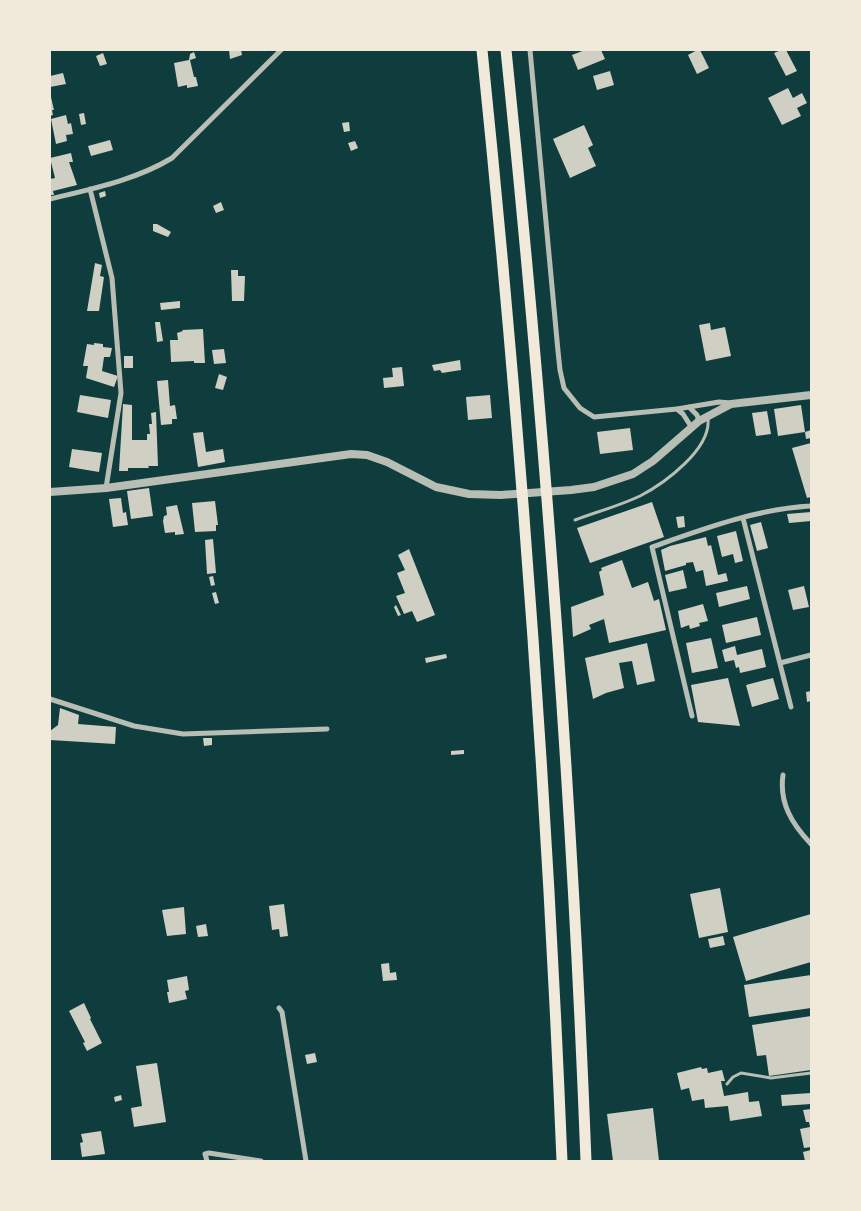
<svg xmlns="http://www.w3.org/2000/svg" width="861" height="1211" font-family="Poppins,sans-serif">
  <rect width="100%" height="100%" fill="#0f3d3e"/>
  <path fill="#cfcfc3" d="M229,50h12l1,5 -12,4z
    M585,50h16l4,9 -27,11 -6,-15z
    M697,50h3l9,18 -12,6 -9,-19z
    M781,50h5l11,21 -11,5 -12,-23z
    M194,52l2,6 -6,2 4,17h2l2,9 -11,2v-3l-9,2 -4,-24 15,-3 1,-6z
    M103,53l4,11 -7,2 -4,-10z
    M610,71l4,14 -17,5 -4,-14z
    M63,73l3,11 -16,3v-11z
    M788,88l5,10 9,-5 5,10 -10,5 4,8 -19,9 -14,-27z
    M50,93l4,17h-2l1,5 -3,1z
    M84,113l2,11 -5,1 -2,-11z
    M66,115l2,9 3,-1 2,11 -7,1 1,6 -11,3 -5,-25z
    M349,122l1,9 -6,1 -2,-9z
    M584,125l9,20 -5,3 8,18 -26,12 -17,-39z
    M110,140l3,10 -22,6 -3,-10z
    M355,141l3,7 -7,3 -3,-8z
    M71,153l2,9h-4l8,23 -24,6 1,4h-4v-16l5,-1 -5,-20z
    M105,191l1,5 -6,2 -1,-5z
    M221,202l3,8 -8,3 -3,-7z
    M153,224h4l14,8 -3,5 -15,-6z
    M95,263l7,2 -2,11 4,1 -5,34h-12z
    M231,270h7v6h7l-1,25h-12z
    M180,301v7l-19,2 -1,-7z
    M155,322h5l3,19 -6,1z
    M710,323l1,7 14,-3 6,29 -25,5 -7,-36z
    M203,329l2,34h-11v-2l-23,1 -1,-22h8l-1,-7 6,-2 -1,-1z
    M94,343l9,1v3l9,1 -2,9h-6l-2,14 16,5 -4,11 -28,-9 2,-12h-5l4,-22 7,1z
    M224,349l2,14 -12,1 -2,-14z
    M124,356h9v12h-9z
    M460,360l1,10 -19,3 -2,-3 -6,1 -2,-6z
    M402,367l2,19 -20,2 -1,-10 10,-1 -1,-9z
    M219,374l8,3 -4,13 -8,-2z
    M168,380l2,26 5,-1 2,14h-5v5l-11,1 -4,-44z
    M80,395l31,5 -3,18 -31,-6z
    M490,395l2,23 -24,2 -2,-23z
    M123,404l9,1v35h15v-6h3l-1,-10h3l-1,-11 5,-1 2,54h-10l1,2h-21v3h-9z
    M801,405l4,27 6,-2v8l-5,1 -1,-7 -27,4 -4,-27z
    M767,411l4,23 -15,2 -4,-23z
    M630,428l3,22 -33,4 -3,-22z
    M203,432l3,20 17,-3 2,13 -27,5 -5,-34z
    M811,443v54l-4,1 -15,-50z
    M72,449l30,4 -3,19 -30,-5z
    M149,488l4,28 -22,3 -4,-28z
    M121,498l2,15 3,-1 2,13 -15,2 -4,-28z
    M215,501l3,24h-2v6l-21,1 -3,-29z
    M652,502l12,35 -74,26 -13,-35z
    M177,505l7,29 -9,1v-3l-10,1 -2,-12 1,-5 3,-1 -1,-8z
    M811,512v9l-22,2 -2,-9z
    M684,516l1,11 -7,1 -2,-11z
    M761,522l7,26 -11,3 -7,-26z
    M736,531l7,30 -8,2 -2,-9 -11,3 -5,-21z
    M706,537l2,9 3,-1 7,30 8,-2 2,8 -22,5 -3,-16 -7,2 -3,-10 -7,1v2l-21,6 -4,-21 9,-4z
    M213,539l3,34 -9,1 -2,-34z
    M409,549l26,66 -18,7 -5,-11 -8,3 -8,-18 9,-3 -8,-20 8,-3 -7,-15z
    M622,560l10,28 16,-6 6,19 5,-2 7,31 -57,13 -5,-24 -15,6 2,4 -18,8 -2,-30 33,-12 -5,-23 3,-2 -1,-2z
    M683,570l4,18 -18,4 -4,-17z
    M213,576l2,9 -4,1 -2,-9z
    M747,586l3,13 -31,8 -3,-14z
    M804,586l5,21 -16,3 -5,-20z
    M216,592l3,11 -4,1 -3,-11z
    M703,604l5,17 -9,2 1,3 -10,3 -1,-4 -8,3 -3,-17z
    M396,605l5,10 -3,1 -4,-9z
    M757,617l4,18 -35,8 -4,-18z
    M711,638l7,30 -26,5 -6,-30z
    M647,643l8,38 -18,4 -5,-24 -13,2 5,25 -18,5 -13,6 -8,-41z
    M735,646l2,9 25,-6 4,18 -26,6 -1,-6 -3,1 -2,-8 -9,2 -3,-12z
    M446,654l1,4 -21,5 -1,-5z
    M728,678l12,48 -42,-4 -7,-37z
    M773,678l6,21 -27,8 -6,-22z
    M811,691v10l-4,1 -1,-10z
    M60,708l19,7 -1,9 38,3 -1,17 -65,-4v-9l8,-6z
    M203,738h9v7l-8,1z
    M464,750v4l-13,1v-4z
    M720,888l8,44 -29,6 -9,-44z
    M284,904l4,32 -8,1 -1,-8 -7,1 -3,-24z
    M184,907l2,27 -19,2 -5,-26z
    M811,914v48l-65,19 -13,-44z
    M206,924l2,12 -10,1 -2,-11z
    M723,936l2,9 -15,3 -2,-9z
    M389,963l1,10 6,-1 1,8 -14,1 -2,-17z
    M811,975v33l-62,9 -5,-32z
    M187,976l2,14 -4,1 2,8 -18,4 -2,-11h2l-2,-12z
    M84,1003l7,15 -1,1 12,24 -15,8 -4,-8 2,-1 -16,-31z
    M811,1016v54l-42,6 -3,-21 -9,1 -5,-31z
    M315,1053l2,9 -10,2 -2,-9z
    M157,1063l9,59 -32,5 -3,-19 11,-2 -6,-40z
    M701,1067l1,2 5,-1 1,5 14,-3 3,11h-4l3,15 24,-4 1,10 10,-1 3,15 -32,5 -2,-15 -23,2 -1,-9 -12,2 -3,-13 -8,2 -4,-17z
    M811,1093v11l-29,2 -1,-11z
    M121,1095l1,5 -7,2 -1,-5z
    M653,1108l6,53h-46l-6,-47z
    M811,1109v38l-7,1 -4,-19 10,-2 -1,-5h-3l-3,-12z
    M101,1131l4,23 -23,3 -2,-14 3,-1 -2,-8z
    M811,1150v11h-6l-2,-9z"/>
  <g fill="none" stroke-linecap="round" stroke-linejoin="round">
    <path stroke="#b8beb3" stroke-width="3" d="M575,520c21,-8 44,-14 65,-24 25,-13 71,-47 68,-77
      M727,1084l6,-7 8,-4 30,5 40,-5"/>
    <path stroke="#b8beb3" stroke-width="5" d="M530,50l28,301 2,19 4,18 16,20 14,9 83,-8 42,-7 12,1
      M90,189l22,89 9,115 -15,95
      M50,199c41,-10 86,-19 122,-41l109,-108
      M689,407l8,8 2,6
      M677,409l6,5 9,14
      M743,518l48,189
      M780,663l31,-8
      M50,699l84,27 49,8 144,-5
      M692,716l-40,-169c51,-18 104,-38 159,-41
      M783,775c-4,28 9,49 28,69
      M279,1008l3,4 24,149
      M207,1161l-2,-7 4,-1 52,8"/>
    <path stroke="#b8beb3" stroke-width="8" d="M50,492l56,-4 245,-34 16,1 20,7 49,25 33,7 32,1 70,-5 23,-3 39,-13 20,-13 46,-40 32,-17 80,-9"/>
    <path stroke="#f1e9da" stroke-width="11" d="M482,50c38,370 65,740 80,1111
      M506,50c38,369 66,740 80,1111"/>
  </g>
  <rect width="861" height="1211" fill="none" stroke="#f1e9da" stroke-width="102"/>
</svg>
